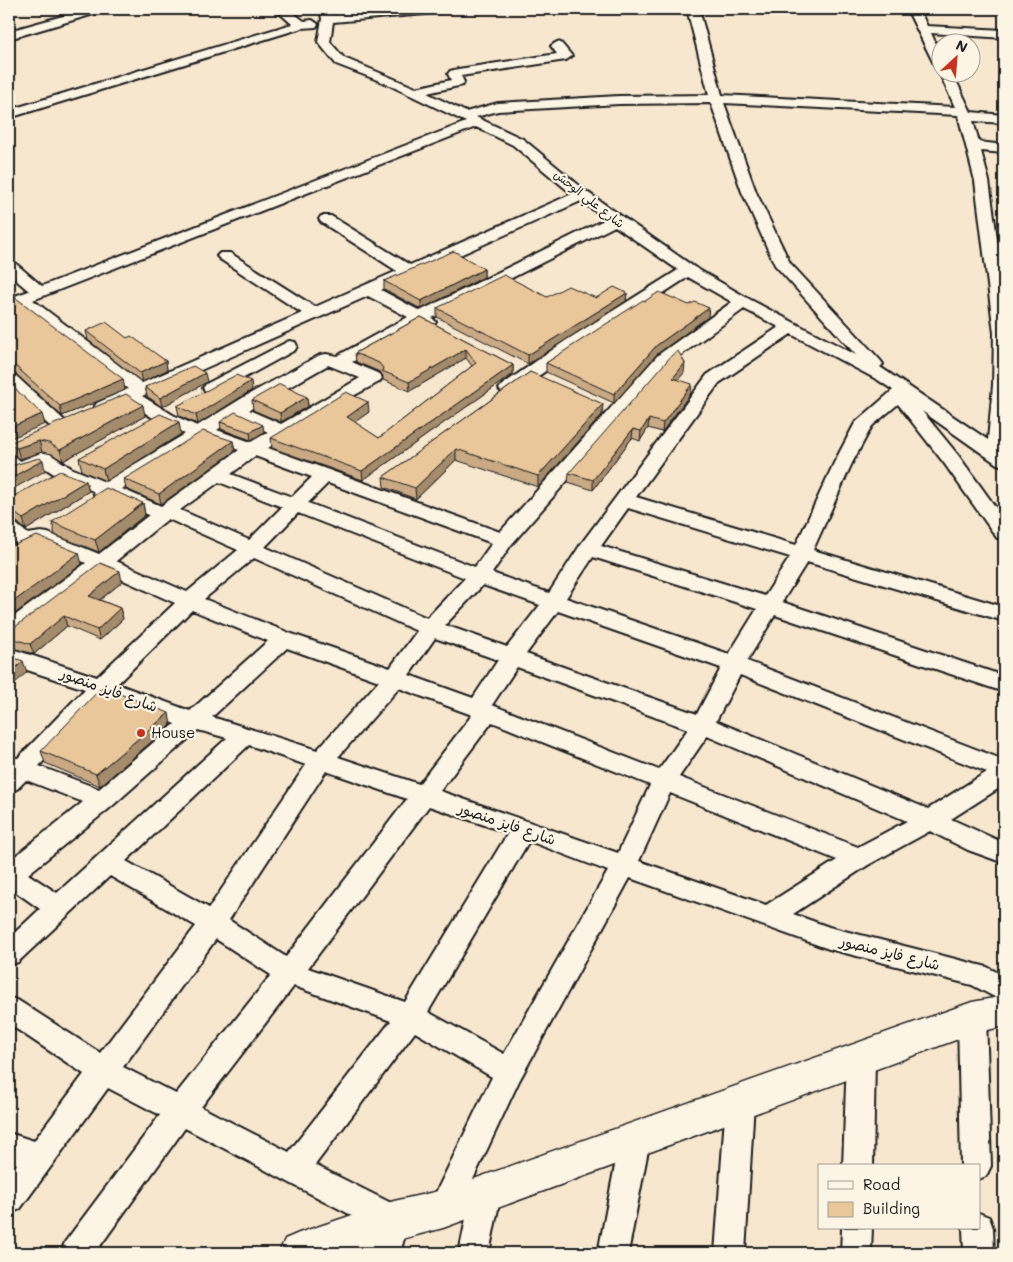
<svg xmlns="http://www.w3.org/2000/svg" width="1013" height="1262" font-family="Mali,'Playpen Sans Arabic',sans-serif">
  <rect width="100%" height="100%" fill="#f7e7cf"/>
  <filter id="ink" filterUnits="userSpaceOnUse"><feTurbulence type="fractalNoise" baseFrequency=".02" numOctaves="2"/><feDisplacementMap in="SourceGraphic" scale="10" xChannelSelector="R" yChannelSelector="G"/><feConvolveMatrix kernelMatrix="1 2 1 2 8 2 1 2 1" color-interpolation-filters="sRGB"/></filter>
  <g filter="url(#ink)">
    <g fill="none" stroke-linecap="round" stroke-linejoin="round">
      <g stroke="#1c1c1c" stroke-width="4">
        <path id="street" d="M88,9h18l-2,2 -95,28v-8z
          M275,9h13l16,12 8,-1 6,4 -2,3 -14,1 -293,90v-8l283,-86z
          M320,9h12l1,6 76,-6h45l-6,3 -115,10 -3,20 14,16 72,30 35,-8 -3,-6 2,-3 8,-2 99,-15 -6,-8 6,-4 4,1 11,13 -6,4 -105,16 3,6 -1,3 -36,8 39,19 32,-9 121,-7 90,-1 -22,-86h12l23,86 233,12 -16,-35 1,-3v3h12l19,40 33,3v8l-31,-2 6,21 25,3v8l-23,-2 8,30 15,108v177l-7,-2 -75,-53 36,44 46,64v20l-7,-1 -53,-75 -46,-59 -26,22 -20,37 -39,87 191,57v14l-197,-59 -25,40 222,74v16l-229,-77 -28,46 257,99v25l-53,34 53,24v20l-36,-13 -38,-19 -62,34 -75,49 36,13 158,40 17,9v26l-32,-17 -143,-36 -199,-71 -111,203 -65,139 -11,4 -11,-4 -4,-11 64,-132 -77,-45 -100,133 90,45 4,11 -9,32h-30l6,-25 -191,-100 -90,125h-34l4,-11 95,-127 -52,-27 -88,121 -11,5v-39l8,-11 -8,-3v-28l25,8 50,-67 -75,-50v-27l10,4 81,52 96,-127 -86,-50 -92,86 -9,3v-27l31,-29 -31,-22v-26l74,-59 -57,-22 -9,9 -8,3v-35l9,1 67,-69 -76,-25v-16l88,29 78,-74 -72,-32 -86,65 -8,2v-18l77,-57c-14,-6 -29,-14 -45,-18 -16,-3 -15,9 -32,-7v-16l7,2 12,10 13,-2 7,1 51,21 50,-39 -41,-17 -6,1 -7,-2 -2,-6 -36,-15 -15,-10c-11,4 -23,12 -33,5v-16l7,2 4,4 23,-9 7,2 21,14 34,14 80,-48 -24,-11 -33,-21c-10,5 -20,12 -31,9l-3,-4 3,-4 31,-14 -109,-83 -10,3v-11l20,-7 -20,-17v-13l6,2 27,23 424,-164 -81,-39 -49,-19 -18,-22 4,-23zM711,103l31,89 33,73 81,90 -107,-56 -55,-32 -107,-75 -64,-53 -47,-22 22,-6 121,-7zM724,103l234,12 17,66 19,152 -1,52 -5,55 -108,-73 3,-3 -3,-4 -90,-97 -34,-71zM476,127l37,18 59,49 -162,71 -79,-49h-10l-2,3 2,3 76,49 -82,36 -85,-54h-10l-3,3 3,3 82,54 -160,70 -109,-83zM581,201l25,18 -186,92 -39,-21zM615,226l63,44 -113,71 -63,44 -3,4 3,4 6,1 6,-1 63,-44 111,-72 44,25 -74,53 -158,177 -232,-84 72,-45 39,-21 3,-4 -3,-4 -27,-12 68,-38 8,3 6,-2 2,-3 -4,-4zM368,296l40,21 -71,39 -11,-2 -6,1 -76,42 -47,29 -24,-11 -31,-19zM744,309l35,18 -72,48 -126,169 -32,49 -57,-20 19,-28 159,-182zM791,334l87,46 15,10 -38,33 -21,40 -38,82 -160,-48 83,-114zM328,365l32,13 -79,46 -32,-14zM236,417l32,15 -17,10 -34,-12zM204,437l35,13 -78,56 -39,-17zM255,456l57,21 -20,20 -61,-23zM219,482l63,25 -33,33 -69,-30zM328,483l164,60 -17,24 -167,-64zM628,508l162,49 -25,39 -164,-50zM298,513l167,65 -38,40 -162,-71zM168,519l70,31 -51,42 -71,-31zM593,557l164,52 -28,45 -163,-56zM254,558l163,73 -27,37 -98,-34 -88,-35zM483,585l57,20 -33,42 -62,-22zM192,610l76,31 -78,70 -73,-27zM558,611l163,57 -24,46 -171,-60zM435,638l63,22 -25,38 -64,-23zM287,648l92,33 -62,69 -105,-33zM517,667l171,62 -29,41 -167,-65zM740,675l247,97 -59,37 -212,-88zM399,688l73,27 -53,69 -81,-27zM105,696l70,28 -76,65 -60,-23zM492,722l158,63 -32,68 -178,-62zM198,730l29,8 -170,155 -29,-19 83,-67zM707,736l200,85 -49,26 -179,-70zM249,745l57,20 -97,143 -83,-47zM326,771l81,28 -121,158 -57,-37zM670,793l167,67 -71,45 -127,-44zM429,806l79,27 -103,169 -97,-34zM529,841l79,30 -104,183 -76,-42zM216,939l55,36 -95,119 -53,-27zM294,986l97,35 -102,131 -88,-45z
          M907,9h12l8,17 77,4v8l-73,-5 9,20v16l-4,-1z
          M289,341l6,1 2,4 -2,4 -77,42 -6,1 -6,-1 -3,-4 3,-4z
          M9,374l6,1 50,46 3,4 -3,4 -6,1 -6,-1 -44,-41z
          M972,1006l10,3 4,9 5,148 -5,10 -7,3v-13h-18l-3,-148 4,-9z
          M861,1045l10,4 4,9 -2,108h-30l4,-108 4,-9z
          M740,1089l10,4 4,9 -9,151h-30l11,-151 4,-9z
          M635,1126l10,4 5,10 -22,113h-30l22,-113 5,-10z
          M486,1179l11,5 4,10 -12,59h-30l12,-59 4,-10z
          M979,1213l10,4 4,11 1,25h-30l-1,-25h16z
          M842,1228h30l-1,25h-30z"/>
      </g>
      <g stroke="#1c1c1c" stroke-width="3">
        <path id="secondary" d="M1004,996v30l-32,8 -529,194 -49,13 -37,12h-78l6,-14 14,-6 95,-32 49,-11 529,-188z"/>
      </g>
      <use href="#street" fill="#fcf5e5" fill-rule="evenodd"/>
      <use href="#secondary" fill="#fcf5e5" fill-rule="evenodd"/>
    </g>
    <path fill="#c9aa85" stroke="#1c1c1c" d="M484,269v8l-63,32 -37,-20v-8z
      M627,293l-1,8 -98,63 -91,-47v-9l110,-11 49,1z
      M9,300l116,90 -63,26 -46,-42 -7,-1z
      M645,301l63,16 -51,37 -43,49 -68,-31v-9z
      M421,317l92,48v9l-150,106 -91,-32 -1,-10 98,-26 -15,10 25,16 93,-72 -6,-8 -56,33 -27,-11v-4l-3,-4 -24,-10 -1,-9z
      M86,331l41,7 39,23 1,9 -25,12 -54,-42z
      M530,372l72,43 -64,72 -82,-27 -40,39 -32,-12 -1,-10z
      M684,373l-6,6 13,14 -29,39 -14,-4 -8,13 -8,-3 -39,52 -25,-8 1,-9z
      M207,382l-45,25 -15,-11 -2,-9z
      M252,390l-54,34 -19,-8 -2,-10z
      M307,397l1,9 -27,16 -28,-12 -1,-10z
      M145,416l-82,45 -11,-7 -10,-2 -22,7 -8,-5 -3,-10v-1z
      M220,422l44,10 -13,8 -30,-11z
      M181,434l-75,47 -24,-10 -3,-13z
      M233,441l2,10 -74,53 -35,-15 -2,-10z
      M86,481l3,10 -63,39 -9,-8 -8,-1v-24z
      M143,503l2,12 -46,37 -44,-17 -3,-13z
      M122,582l-22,18 20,8 3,11 -23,21 -33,-14 -33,28 -25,-7v-19l6,-1z
      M171,725l-71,61 -55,-23 -4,-12z"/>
    <path fill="#a48b6c" stroke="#1c1c1c" d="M484,269v8l-63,32v-8z
      M627,293l-1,8 -98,63v-9z
      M709,308l-1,9 -51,37 -43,49v-9l43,-49z
      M466,349v9l-56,33 -1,-9z
      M166,361l1,9 -25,12 -2,-9z
      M685,363l-1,10 -12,14 1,-9z
      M513,365v9l-150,106 -1,-9z
      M205,373l2,9 -45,25 -2,-9z
      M123,379l2,11 -63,26 -2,-10z
      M251,381l1,9 -54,34 -2,-9z
      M692,384l-1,9 -29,39 1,-9z
      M307,397l1,9 -27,16 -1,-9z
      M368,402l1,10 -21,15 -1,-10z
      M603,404l-1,11 -64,72v-11z
      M143,405l2,11 -82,45 -3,-11z
      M42,414l3,10 -36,15v-11z
      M649,419l-1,9 -8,13 1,-10z
      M179,422l2,12 -75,47 -3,-12z
      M263,425l1,7 -13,8 -1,-8z
      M633,429l-1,9 -39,52v-10z
      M39,441l3,11 -22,7 -3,-11z
      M233,441l2,10 -74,53 -2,-10z
      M456,449v11l-40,39 -1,-11z
      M43,460l2,11 -36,20v-12z
      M86,481l3,10 -63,39 -3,-11z
      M143,503l2,12 -46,37 -4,-12z
      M79,553l3,11 -73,54v-13z
      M120,571l2,11 -30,24 -3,-10z
      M120,608l3,11 -23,21 -3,-10z
      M64,616l3,10 -33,28 -4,-10z
      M23,661l4,11 -18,17v-14z
      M169,713l2,12 -71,61 -4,-12z"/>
    <path fill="#eac69b" stroke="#1c1c1c" d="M454,251l30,18 -63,32 -37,-20z
      M504,275l43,22 21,-11 28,12 18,-11 13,6 -99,62 -91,-47z
      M659,292l30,13 6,-3 14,6 -52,37 -43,49 -68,-31 97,-63 2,1z
      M16,298l107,81 -63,27 -47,-42 -4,-1v-63z
      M421,317l92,48 -151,106 -91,-33 75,-46 22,10 -21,15 32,21 97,-75 -10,-14 -57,33 -27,-11 1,-3 -4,-5 -24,-10z
      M106,322l21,16 4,-2 35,25 -26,12 -54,-42z
      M678,351l7,12 -12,15 19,6 -29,39 -14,-4 -8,12 -8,-2 -40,51 -24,-7 103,-118z
      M193,366l12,7 -45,25 -15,-11z
      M530,372l73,32 -65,72 -82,-27 -41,39 -32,-11z
      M236,375l15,6 -55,34 -19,-9z
      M9,383l33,31 -33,14z
      M280,384l27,13 -27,16 -28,-13z
      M126,394l17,11 -83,45 -11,-7 -10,-2 -22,7 -8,-5z
      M235,412l28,13 -13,7 -30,-10z
      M160,414l19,8 -76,47 -24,-11z
      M203,431l30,10 -74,53 -35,-15z
      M39,458l4,2 -34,19v-16l5,2z
      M60,471l26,10 -63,38 -10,-7 -4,-1v-14l5,-1z
      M106,488l37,15 -48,37 -43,-18z
      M37,536l42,17 -70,52v-58z
      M100,563l20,8 -31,25 31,12 -23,22 -33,-14 -34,28 -21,-7v-9l6,-1z
      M9,656l14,5 -14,14z
      M102,687l67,26 -73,61 -55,-23z"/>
  </g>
  <circle fill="#c8321e" stroke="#fcf5e5" stroke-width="2" cx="141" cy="733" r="5"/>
  <g text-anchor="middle" stroke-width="4.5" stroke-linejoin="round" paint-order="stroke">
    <g font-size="12" fill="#1c1c1c" stroke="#fcf5e5">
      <text transform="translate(589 199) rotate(38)" y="4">شارع علي الوحش</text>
    </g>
    <g font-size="15" fill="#1c1c1c" stroke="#fcf5e5">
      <text transform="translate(109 690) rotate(20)" y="5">شارع فايز منصور</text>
      <text transform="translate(507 824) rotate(19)" y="5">شارع فايز منصور</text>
      <text transform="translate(890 953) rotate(14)" y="5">شارع فايز منصور</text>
    </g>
    <g font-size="15" fill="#1c1c1c" stroke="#fcf5e5" text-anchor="start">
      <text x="151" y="738">House</text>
    </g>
  </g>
  <rect width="1013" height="1262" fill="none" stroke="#fcf5e5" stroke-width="30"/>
  <rect x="15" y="15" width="983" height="1232" fill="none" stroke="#1c1c1c" stroke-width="2" filter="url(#ink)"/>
  <rect x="818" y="1164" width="162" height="65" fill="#fcf5e5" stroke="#a29e95"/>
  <rect x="828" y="1181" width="25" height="8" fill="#fcf5e5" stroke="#a29e95"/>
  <text x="863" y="1190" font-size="15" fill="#1c1c1c">Road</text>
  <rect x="828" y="1202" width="25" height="15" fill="#eac69b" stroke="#a29e95"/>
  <text x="863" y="1214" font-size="15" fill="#1c1c1c">Building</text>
  <g transform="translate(956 58) rotate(26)"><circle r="24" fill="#fcf5e5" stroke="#a29e95"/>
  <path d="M0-4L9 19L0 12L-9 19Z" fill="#c8321e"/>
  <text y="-8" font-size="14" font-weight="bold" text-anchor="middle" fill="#1c1c1c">N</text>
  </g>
</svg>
